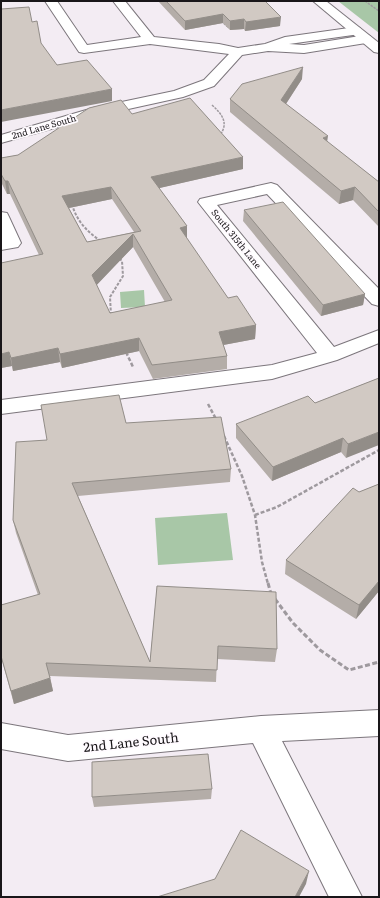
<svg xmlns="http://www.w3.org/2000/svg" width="380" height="898" font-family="Literata,serif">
  <rect width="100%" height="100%" fill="#f3ecf3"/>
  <path fill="#a8c7a7" d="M338,1h41v32z
    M144,290l1,17 -24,1 -1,-16z
    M227,513l6,47 -75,5 -3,-47z"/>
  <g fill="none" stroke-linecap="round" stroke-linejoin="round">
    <g stroke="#7c767c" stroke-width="2">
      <path id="minor" d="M45,1h12l30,44 54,-8 -28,-36h12l29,36 65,7 19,4 27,-4 20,-7 71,-10 4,1 2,3 -2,3 -71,10 15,1 62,-10 4,1 2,3 -2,3 -4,1 -62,10 -36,-2 -26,4 -28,31 -31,11 -82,18 -100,28v-8l92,-27 81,-17 30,-11 25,-26 -79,-10 -66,9 -5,-1z
        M271,183l6,2 102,104v17l-7,-2 -105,-110 -50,11 117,142 45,-17v13l-42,17 -65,19 -271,35v-14l271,-35 45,-12 -119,-151 2,-3z
        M1,212l6,1 2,4 12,26 -3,4 -17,3z
        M379,710v26l-97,5 80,156h-33l-76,-154 -185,18 -67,-12v-26l67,12 193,-19z"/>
    </g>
    <g stroke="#7c767c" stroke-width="2">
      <path id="major" d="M313,1h13l53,42v10l-5,-1z"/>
    </g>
    <path stroke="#9e999e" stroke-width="1.5" stroke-dasharray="2.5 1" stroke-linecap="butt" d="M365,1l14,10
      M221,21l8,7
      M212,105c10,9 17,18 8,30"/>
    <path stroke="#9e999e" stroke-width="2" stroke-dasharray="3 1.5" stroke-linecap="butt" d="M72,204c4,16 15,28 29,37
      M111,315l-1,-18 13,-21 -1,-15 -3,-3"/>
    <path stroke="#9e999e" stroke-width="2.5" stroke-dasharray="4 2" stroke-linecap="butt" d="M126,352l7,15
      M208,404l8,15
      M224,436l18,40 13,39 7,47 6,22
      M255,515l22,-8 102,-57"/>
    <path stroke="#9e999e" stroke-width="3" stroke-dasharray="5 2.5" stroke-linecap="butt" d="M268,583l3,11
      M275,599l18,24 27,27 29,20 30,-8"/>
    <use href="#minor" fill="#fff" fill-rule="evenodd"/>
    <use href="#major" fill="#fff" fill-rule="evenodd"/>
  </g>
  <path fill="#b4ada8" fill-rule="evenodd" d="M158,1h107l15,25 -35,5 -1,-2 -14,1 -7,-7 -38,7z
    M302,79l-16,25 41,38 52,40v45l-26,-27 -14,4 -109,-92v-13z
    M132,114l111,55 -84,19 28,38v13l41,59 28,27 -1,14 -32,6 4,11v13l-74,10 -14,-28 -77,17 -2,-6 -47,9 -1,-5 -11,2 38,-113 -29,-61h-3l-6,-12v-24l17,-3zM112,199l22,33 -47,10 -18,-34zM133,247l32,55 -55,11 -14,-28z
    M244,210l121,84 -2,11 -42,11 -78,-95z
    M379,378l-33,80 -5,-6 -69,29 -36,-43v-14l79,-21z
    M126,423l105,46 -1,13 -152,14 72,166 7,-76 120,63 -2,13 -58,-3 -1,23 -166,-6 3,15 -39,13 -13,-47v-52l37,-10 -22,-62 -3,-13z
    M379,484v107l-23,28 -71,-45 1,-14 73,-68z
    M212,789l-1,10 -117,8 -2,-10z"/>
  <path fill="#928d88" d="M223,14v9l-38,7v-9z
    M281,17l-1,9 -35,5 1,-9z
    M244,19v10l-14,1v-9z
    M303,67l-1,12 -22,34 1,-13z
    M112,89v12l-111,21v-12z
    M328,136l-2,13 -3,-11z
    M243,157v12l-92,21v-13z
    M5,181h3l2,13h-3z
    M111,187l1,12 -48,10 -2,-13z
    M355,187l-2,13 -14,4 2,-13z
    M187,226v13l-7,-11z
    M133,234v13l-40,42 -1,-14z
    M365,294l-2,11 -42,11 2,-11z
    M256,325l-1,14 -37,7 1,-14z
    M139,338v13l-77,17 -2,-14z
    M58,348l2,14 -47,9 -2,-13z
    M9,352l3,14 -11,2v-14z
    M379,432v13l-33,13 2,-14z
    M343,438l-2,14 -69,29 1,-14z
    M379,581v10l-23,28 3,-14z
    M50,678l3,13 -39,13 -3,-13z
    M309,871l-3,13 -7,13h-4z"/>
  <path fill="#d1c9c3" stroke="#928d88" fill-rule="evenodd" d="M166,1h99l16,16 -35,5 -2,-3 -14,2 -7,-7 -38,7z
    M29,7l3,15 5,-1 4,22 16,22 30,-5 25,29 -111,21v-101z
    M303,67l-22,33 47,36 -5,2 56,44v30l-24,-25 -14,4 -111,-92 12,-15z
    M190,98l53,59 -92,20 36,49 -7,2 48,70 9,-2 19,29 -37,7 8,24 -75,9 -13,-27 -79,16 -2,-6 -47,10 -2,-6 -8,2v-91l42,-9 -35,-73h-3l-4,-7v-16l17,-3 71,-47 32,-8 11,14zM111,187l30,44 -54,11 -25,-46zM133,234l39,66 -62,13 -18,-38z
    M283,202l82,92 -42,11 -79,-95z
    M379,378v54l-31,12 -5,-6 -70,29 -37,-43 72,-28 7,7z
    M119,395l7,28 95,-6 10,52 -159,14 78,179 7,-76 119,6 1,57 -59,-3 -1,24 -171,-7 4,15 -39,13 -10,-35v-51l39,-11 -27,-74 3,-78 31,-2 -6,-35z
    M379,484v97l-20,24 -73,-45 67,-72 6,4z
    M208,754l4,35 -120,8v-35z
    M241,830l68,41 -14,26h-138l58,-18z"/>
  <g text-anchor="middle" stroke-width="3.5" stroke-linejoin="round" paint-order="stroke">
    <g font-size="9" fill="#191619" stroke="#fffbff">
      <text transform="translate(44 127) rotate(-16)" y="3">2nd Lane South</text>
      <text transform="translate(236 239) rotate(51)" y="3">South 315th Lane</text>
    </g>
    <g font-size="13" fill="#191619" stroke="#fffbff">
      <text transform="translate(131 742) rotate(-6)" y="5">2nd Lane South</text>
    </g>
  </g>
  <rect width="380" height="898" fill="none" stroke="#191619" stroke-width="4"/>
</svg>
